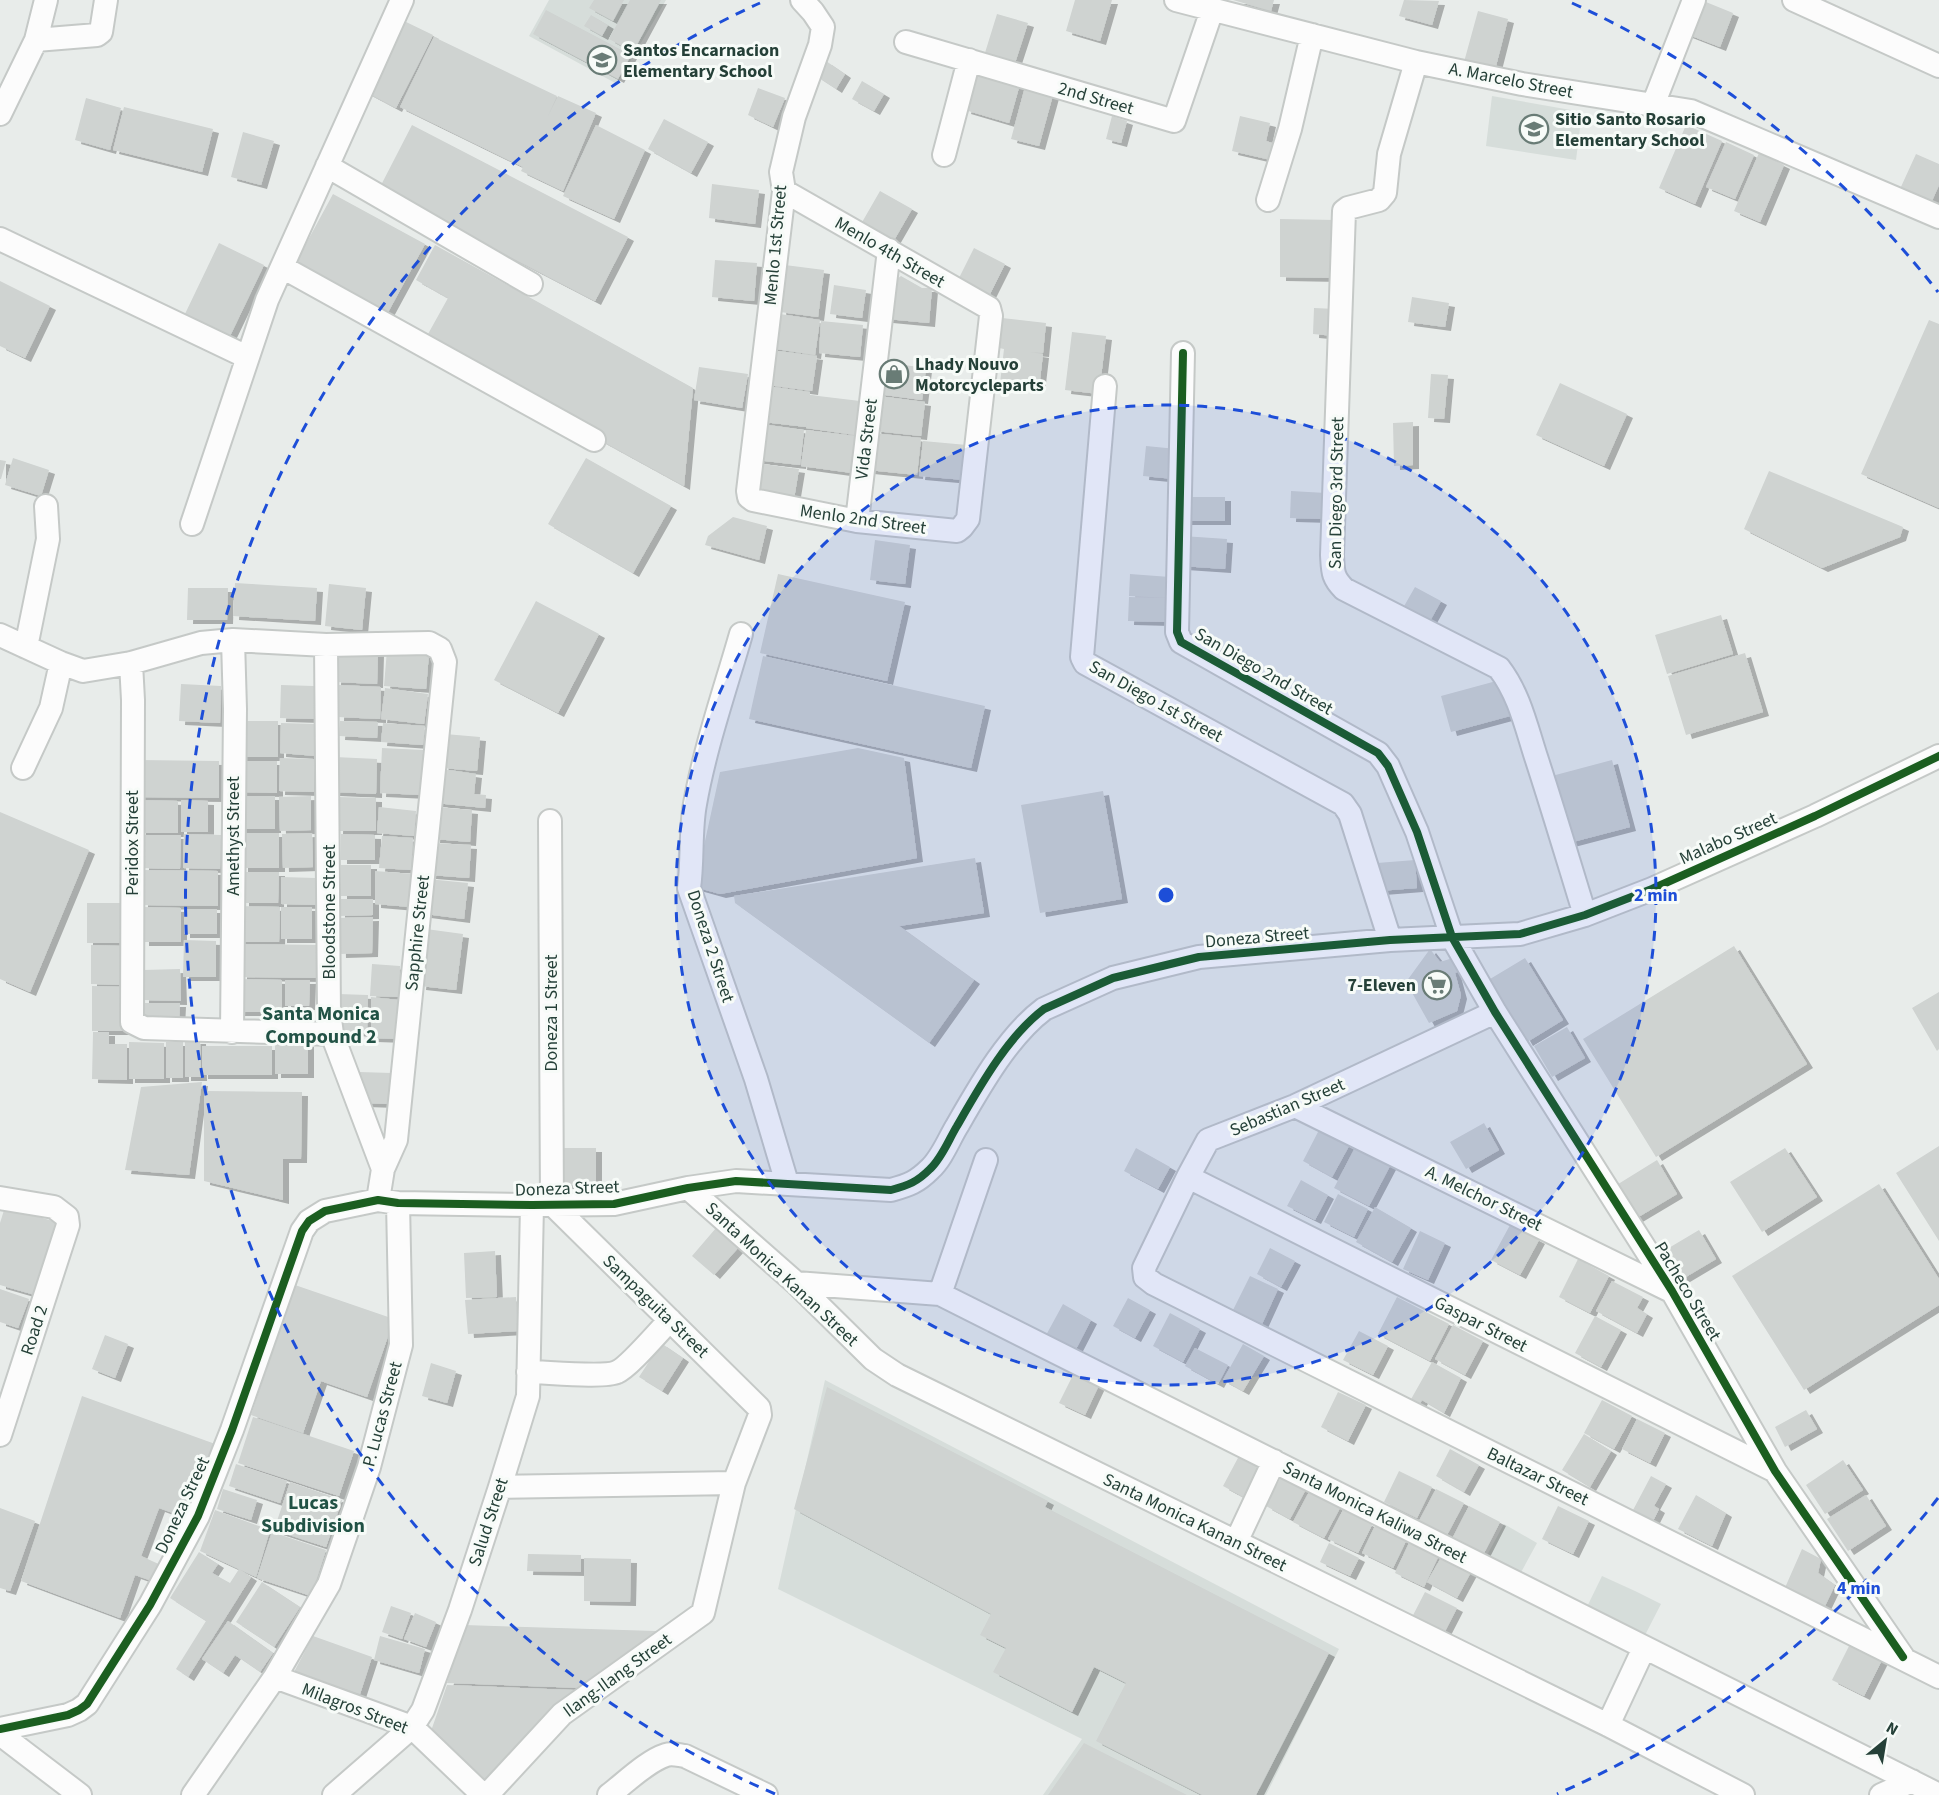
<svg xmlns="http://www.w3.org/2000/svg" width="1939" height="1795" font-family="'Source Sans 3',sans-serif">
  <defs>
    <filter id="shadow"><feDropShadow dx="6" dy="4" stdDeviation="0" flood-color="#0004"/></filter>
  </defs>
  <rect width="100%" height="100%" fill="#e8ecea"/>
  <path fill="#d6ddda" d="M549,0h117l-49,84 -88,-48z
    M1492,96l90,16 -6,48 -90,-14z
    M825,1380l514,269 -73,146h-223l39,-56 -304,-150z
    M1504,1524l33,19 -18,33 -34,-17z
    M1602,1576l33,15 26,13 -18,35 -59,-26z"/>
  <path fill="#cfd3d1" filter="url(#shadow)" d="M594,0h30l-11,21 -24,-13z
    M630,0h31l-28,52 -24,-13z
    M1075,0h37l-12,41 -34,-10z
    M1233,0h41l-3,11z
    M1404,0l35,1 -7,24 -33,-9z
    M1701,0l32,13 -13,34 -36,-14z
    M546,10l85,45 -13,24 -85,-45z
    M1478,11l30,8 -13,51 -31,-8z
    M997,14l31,9 -14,43 -30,-10z
    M591,15l17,10 -6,11 -18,-10z
    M402,20l31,15 -37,73 -30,-16z
    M434,37l123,59 -9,20 10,-20 38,17 -33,78 -42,-20 2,-4 -123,-60z
    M826,61l19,13 -9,15 -20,-13z
    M976,72l44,12 -11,39 -44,-13z
    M862,81l22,13 -10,17 -22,-12z
    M1025,87l28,8 -14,51 -28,-7z
    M758,88l27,10 -12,29 -25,-12z
    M86,98l35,10 -11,42 -35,-10z
    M124,107l89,22 -11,43 -89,-22z
    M1112,116l15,5 -6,22 -15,-4z
    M1240,116l30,7 -4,18 12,4 -3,16 -43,-10z
    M664,119l44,23 -17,31 -43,-24z
    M412,125l216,112 -33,64 -216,-112z
    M596,125l49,25 -31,69 -51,-23z
    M1686,125l36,16 -27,63 -36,-16z
    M243,132l31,9 -13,44 -30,-8z
    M1726,142l28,13 -19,44 -29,-12z
    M1759,153l25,12 -24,57 -26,-11z
    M1916,154l23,10v21l-8,18 -31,-14z
    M712,184l47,6 -4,34 -46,-6z
    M880,191l32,18 -19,33 -32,-18z
    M333,194l92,50 -39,72 -92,-50z
    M1280,219l56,1 -1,58 -55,-1z
    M219,243l45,22 -35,73 -45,-22z
    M435,245l258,143 -9,98 -261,-143 25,-45 -32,-18z
    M974,248l31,16 -18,36 -31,-16z
    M715,260l42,3 -3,38 -42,-4z
    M785,265l39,5 -6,47 -38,-5z
    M901,276l21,12h10l-3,35 -42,-4 3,-35z
    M0,281l50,25 -25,52 -25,-12z
    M834,285l32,5 -4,28 -32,-4z
    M1412,297l37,6 -4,24 -37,-5z
    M1314,308l22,1 -1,27 -22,-2z
    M773,313l47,7 -5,35 -46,-7z
    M1002,318l44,5 -3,30 -13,-1 13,2 -4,34 -39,-5 4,-34 -5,-1z
    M1929,320l10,4v184l-78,-34z
    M821,321l42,4 -3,32 -41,-4z
    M1072,332l34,4 -7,58 -34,-4z
    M771,350l46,6 -5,35 -45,-6z
    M882,362l44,6 -4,32 -45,-6z
    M699,367l49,7 -6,34 -48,-8z
    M1431,374l17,1 -4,44 -16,-1z
    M1560,383l67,31 -23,52 -68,-31z
    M767,386l43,6v3l50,6 -5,34 -49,-7 1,-8 -1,7 -43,-5z
    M879,396l46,6 -4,34 -46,-5z
    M1413,422v43l-19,1 -1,-43z
    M761,424l43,6 -4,35 -44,-5z
    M806,430l50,6 -4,37 -51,-7z
    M872,433l49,5 -4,37 -49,-5z
    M923,441l44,4 -3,35 -45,-4z
    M1146,446l31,3 -3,30 -31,-3z
    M13,458l36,12 -8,26 -36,-11z
    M586,458l85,48 -38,67 -85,-49z
    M0,460l6,1 -5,18h-1z
    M756,463l43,6 -5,30 -43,-7z
    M1769,471l134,56 -3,10 -78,31 -78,-39z
    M1291,491l35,2 -1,26 -35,-1z
    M1183,497h42v24h-42z
    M733,517l34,9 -8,34 -54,-15 3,-9z
    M1183,536l44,3 -2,30 -44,-3z
    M875,540l35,5 -5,39 -35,-4z
    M778,574l127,28 -18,79 -127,-28z
    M1130,574l40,3 -1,21 -40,-2z
    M235,583l82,5 -2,33 -82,-5z
    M329,584l37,4 -4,42 -37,-4z
    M1415,587l26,14 -16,29 -26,-15z
    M188,588h40l-1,32h-40z
    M1129,597l37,1 -1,24 -37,-1z
    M536,601l63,33 -41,79 -64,-33z
    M1721,615l12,39 -66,20 -12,-39z
    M336,650l42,2 -1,32 -42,-2z
    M387,650l42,3 -3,36 -42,-3z
    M1745,653l18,59 -77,23 -18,-59z
    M763,656l222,50 -14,62 -222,-49z
    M1500,680l10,36 -59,16 -10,-36z
    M181,684l40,2 -1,37 -41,-2z
    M281,685l33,1v33l-34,-1z
    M339,685l42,2 -1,32 -42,-2z
    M385,688l43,6 -4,30 -43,-5z
    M238,721h40v36h-40z
    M340,721l38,1 -1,16 -38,-2z
    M281,723l36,1 -1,32 -36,-3z
    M383,723l42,3 -2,19 -42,-3z
    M445,734l35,3 -3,34 -35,-3z
    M382,748l41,2 -2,45 -41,-2z
    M858,748l46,10 13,100 -197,36 -25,-7 25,-115z
    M335,757l42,2 -1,35 -42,-2z
    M280,758l34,1v33l-35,-1z
    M137,760l82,1v37l-82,-1z
    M1612,760l18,67 -65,17 -17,-67z
    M240,761h37v32l-37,-1z
    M436,768l40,6 -2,20 12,1 -1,13 -50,-5z
    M1103,791l19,108 -82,14 -19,-108z
    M240,796h35v33h-35z
    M311,796v34l-31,1 -1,-34z
    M338,797l38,1v33h-39z
    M140,800l38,1v32h-38z
    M181,800l27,1v31h-27z
    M379,807l37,4 -2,25 -37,-3z
    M436,807l36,3 -2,32 -36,-3z
    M0,812l89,38 -59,142 -30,-13z
    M242,833h37v35h-37z
    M312,833l1,34 -30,1 -1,-34z
    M184,834l37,1 -1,34 -37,-1z
    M341,834l34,1v25h-34z
    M143,835h38l-1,34 -37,-1z
    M382,836l31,2 -2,32 -32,-2z
    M432,843l39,2 -2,33 -39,-3z
    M975,858l9,55 -85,13 75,54 -45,63 -194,-140 -1,-7z
    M1415,860l2,28 -38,3 -2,-28z
    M341,865h30v31h-30z
    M142,870l76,1v35l-76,-1z
    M375,871l38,3 -3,33 -35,-3z
    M243,872h36l-1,31h-35z
    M281,877l35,1v27l-35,-1z
    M428,879l40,4 -4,36 -39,-5z
    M339,899h34v16l-34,1z
    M87,903h37v40h-37z
    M239,906l41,1 -1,35h-40z
    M143,907l38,1v34h-38z
    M281,907h31v32h-31z
    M184,909h33v25h-33z
    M373,917l-1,36 -32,1 -1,-36z
    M426,929l37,5 -7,56 -36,-4z
    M184,940l32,1v36h-33z
    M241,944l77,1v33l-77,-1z
    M91,945l32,1v39l-32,-1z
    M1734,946l73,118 -151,93 -73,-118z
    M1430,949l10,13 16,-5 8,12 -9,4 6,22 -4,16 -28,12 -23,-41z
    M1525,958l38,62 -36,22 -37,-63z
    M372,964l28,2 -1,31 -29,-1z
    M180,969l1,32 -38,-1v-30z
    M240,979l42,1v32h-43z
    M285,980h25l-1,26h-24z
    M92,986l35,1v44h-35z
    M1939,992v57l-2,2 -25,-43z
    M338,994l30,1 -1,38 -30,-2z
    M371,997l28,3 1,39 -29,-1z
    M145,1003h35l-1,21 -34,1z
    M1567,1027l18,31 -33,19 -18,-31z
    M93,1032h16v12h18v36l-35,-1z
    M185,1040h15l1,37h-16z
    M129,1042l35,1v36h-35z
    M166,1042h17v36h-17z
    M275,1043h33v31h-33z
    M202,1046h70v29h-70z
    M359,1072l33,1 -2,31 -28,-1z
    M202,1082l-13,93 -64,-5 16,-83z
    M204,1091l98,1 -1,67h-18v41l-79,-19z
    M1484,1123l15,27 -33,19 -16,-27z
    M1319,1130l30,16 -17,31 -29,-16z
    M1356,1146l35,18 -22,42 -35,-18z
    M1939,1146v95l-43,-68z
    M561,1148h35v37h-34z
    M1136,1148l34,19 -12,22 -34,-18z
    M1785,1148l32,49 -55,35 -32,-50z
    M1657,1160l20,34 -42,25 -20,-33z
    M1301,1180l27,15 -13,25 -28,-14z
    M1879,1184l60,95v26l-135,85 -72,-114z
    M1338,1194l30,15 -14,28 -30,-15z
    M5,1207l51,15 -21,73 -35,-10v-62z
    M1375,1207l36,21 -19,34 -36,-20z
    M1510,1225l29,15 -19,35 -29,-15z
    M716,1228l22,20 -24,27 -22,-19z
    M1699,1230l17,29 -37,22 -17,-29z
    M1420,1231l25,12 -17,37 -25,-11z
    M1270,1248l25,13 -14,26 -24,-13z
    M495,1251l2,46 -31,1 -2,-45z
    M1578,1259l31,17 -19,37 -31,-16z
    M1250,1276l28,13 -16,35 -29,-14z
    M1612,1281l31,16 -6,11 10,6 -10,19 -41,-22z
    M295,1285l99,34 -27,78 -46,-16 -18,52 -52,-18z
    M0,1289l29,10 -11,29 -18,-6z
    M516,1297l2,34 -50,3 -3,-34z
    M1397,1297l52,27 -19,37 -52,-27z
    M1128,1298l22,12 -15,28 -22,-12z
    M1063,1304l28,16 -17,33 -29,-16z
    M1170,1313l30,16 -17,33 -30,-16z
    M1595,1316l26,14 -20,37 -26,-14z
    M1453,1325l30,16 -18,34 -30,-16z
    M1359,1331l29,15 -15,29 -30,-15z
    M105,1335l23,9 -13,34 -23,-9z
    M661,1343l22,15 -21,33 -23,-14z
    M1243,1344l21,12 -21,35 -20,-11z
    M1195,1348l33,17 -10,19 -33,-18z
    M1432,1362l29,16 -17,35 -22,-13 -3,5 -9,-4z
    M431,1363l25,8 -9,32 -25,-7z
    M1074,1373l25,12 -14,30 -26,-12z
    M827,1387l221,114 -3,6 284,146 -73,142h-54l-106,-54 30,-58 -32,-16 -22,45 -79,-40 13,-24 -26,-13 11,-21 -197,-105z
    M1338,1392l28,13 -18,36 -27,-14z
    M82,1396l136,49 -28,74 -31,-11 -18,48 22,10 -8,16 -20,-7 -15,43 -99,-37z
    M1602,1400l30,16 -18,33 -30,-16z
    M1806,1410l11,19 -32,18 -10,-20z
    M253,1417l101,34 -15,45 -101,-33z
    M1637,1419l28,14 -15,30 -28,-14z
    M1584,1434l27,17 -21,36 -28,-17z
    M1450,1449l29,16 -15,27 -28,-16z
    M1239,1456l24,13 -16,30 -24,-13z
    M1843,1460l20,30 -38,24 -19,-29z
    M236,1464l51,17 -7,22 -51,-17z
    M1399,1471l33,16 -15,31 -33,-16z
    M1651,1476l15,8 -12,22 5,3 -7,14 -20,-11z
    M1281,1477l25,12 -16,30 -24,-13z
    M290,1482l52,18 -16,47 -52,-17z
    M223,1489l34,11 -6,20 -34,-11z
    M1436,1489l28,14 -17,32 -28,-14z
    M1309,1492l31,16 -16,30 -31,-16z
    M1696,1495l30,18 -14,33 -34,-17z
    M1866,1495l20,31 -38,25 -21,-32z
    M1469,1506l31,16 -18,35 -31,-16z
    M1558,1506l31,15 -16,33 -31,-15z
    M0,1508l35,13 -25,70 -10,-3z
    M215,1510l55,20 -14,47 -56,-26z
    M1343,1510l29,15 -14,28 -30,-14z
    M1375,1526l31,15 -13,27 -31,-15z
    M272,1532l54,18 -15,46 -54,-18z
    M1410,1541l29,14 -15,32 -29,-14z
    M1329,1543l30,15 -9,18 -30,-14z
    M1802,1549l19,10 -3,14 17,12 -12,25 -39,-20z
    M199,1552l19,12 -6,9 18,10 9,-14 12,8 -63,100 -12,-8 30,-48 -36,-23z
    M528,1554l53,1v17l-54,-1z
    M1442,1556l29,16 -14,26 -30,-16z
    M584,1558l47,1 -1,43 -46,-1z
    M262,1582l38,25 -26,40 -38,-25z
    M1425,1592l32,16 -16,31 -32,-16z
    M391,1606l20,7 -9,26 -20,-7z
    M415,1613l21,9 -10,25 -22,-8z
    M228,1621l45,32 -13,19 -25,-17 -12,18 -21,-14z
    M464,1625l192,6v13l-74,44 -135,-5z
    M313,1636l59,21 -12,37 -66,-22z
    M380,1636l45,13 -6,24 -45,-13z
    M1851,1642l32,16 -19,38 -32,-16z
    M447,1685l127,5 -83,91 -10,-3 -50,-47z
    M1084,1743l103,52h-139z"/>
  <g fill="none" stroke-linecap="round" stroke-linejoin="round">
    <g stroke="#c5c9c7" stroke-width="26">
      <path id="minor" d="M1176,0l240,62 106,22 169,27 248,106
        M1794,0l145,66
        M36,40l61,-5 4,-3 5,-32
        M906,42l268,79 38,-111
        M1416,62l-27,92 -4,39 -6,7 -31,8 -4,3 -12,344c1,16 0,22 12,34l155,79c20,26 27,58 37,89 17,52 33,106 49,158
        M1653,105l41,-105
        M0,114l36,-74 10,-40
        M944,155l25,-95
        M327,166l204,118
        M784,191l205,117 2,8 -23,203 -6,8 -5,4 -100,-10 -104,-21 -4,-3 -1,-6 36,-300 -3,-19 13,-55 26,-72 3,-18 -10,-15 -11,-12
        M1268,200l22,-71 22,-94
        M0,239l247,118
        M282,267l312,173
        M1183,353l-6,279 4,10 197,111 10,13 29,66 35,105 43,75 177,279 103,180 128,186
        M1105,386l-23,271 3,6 258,141 7,10 40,126
        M857,521l32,-271
        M192,524l75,-224 135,-300
        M741,634c-16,56 -36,113 -46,170 -5,26 -2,57 -6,84l67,191 31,104
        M0,635l61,28 22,8 48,-8 70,-20 32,-3 93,5 103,-2 11,6 5,13 -49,478 -13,29 -5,31
        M326,645l3,367 3,22 51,135
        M26,647l22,-108 -2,-33
        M131,663l2,37 -1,322 12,6 188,6
        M23,768l28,-60 10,-45
        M1495,1012l-200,94 -87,34 -20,37 -44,91 1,9 9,7 785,393
        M232,1032l3,-323 -2,-69
        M1295,1106l376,185
        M1188,1177l587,294
        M688,1188l108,95 77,76 24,16 711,350 135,70
        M0,1198l54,9 13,10 1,8 -68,210
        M796,1283l144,11 999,501
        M940,1294l46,-134
        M528,1372c17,0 76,6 89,0 12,-5 42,-41 53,-52
        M500,1487l234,-4
        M1236,1542l38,-81
        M275,1677l137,50 71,68
        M1608,1725l36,-77
        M0,1729l68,-14 11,-5 8,-6 63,-99 48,-89 34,-86 70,-199 7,-10 16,-10 53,-11 20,3 134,2 82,-1 74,-16 48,-7 155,9c18,-5 26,-8 39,-21 12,-11 19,-30 27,-43 23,-40 51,-90 87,-117l69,-31 86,-21 191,-17 130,-6 65,-19 67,-26 163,-73 124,-60
        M0,1734l80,61
        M193,1795l82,-118 54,-93 40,-117 32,-122 -3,-142
        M334,1795l78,-68 11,-17 37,-100 40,-123 28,-91 4,-191
        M487,1795l75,-81 141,-101 31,-130 26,-68 -1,-7 -207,-204 -2,-383
        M609,1795c16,-12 38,-34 57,-40 6,-2 12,0 19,1l81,39
        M1881,1795l31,-14"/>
    </g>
    <use href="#minor" stroke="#fcfcfc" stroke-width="22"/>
    <g stroke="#f7fbf8" stroke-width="11">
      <path id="cycleway" d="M1183,353l-6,279 4,10 197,111 10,13 29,66 35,105 43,75 177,279 103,180 128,186
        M0,1729l68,-14 11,-5 8,-6 63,-99 48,-89 34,-86 70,-199 7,-10 16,-10 53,-11 20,3 134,2 82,-1 74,-16 48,-7 155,9c18,-5 26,-8 39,-21 12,-11 19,-30 27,-43 23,-40 51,-90 87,-117l69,-31 86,-21 191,-17 130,-6 65,-19 67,-26 163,-73 124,-60"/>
    </g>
    <use href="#cycleway" stroke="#1b5e20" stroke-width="8"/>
  </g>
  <circle cx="1166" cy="895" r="490" fill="#1d4ed8" fill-opacity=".12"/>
  <g fill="none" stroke="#1d4ed8" stroke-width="3" stroke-dasharray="10 8">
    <circle cx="1166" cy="895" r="490"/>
    <path d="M1938 1498A980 980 0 0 1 1557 1794M775 1794A980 980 0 0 1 760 3M1572 3A980 980 0 0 1 1938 292"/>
  </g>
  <defs>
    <g id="school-ring" transform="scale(1.5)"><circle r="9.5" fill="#f7fbf8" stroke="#697c76" stroke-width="1.5"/><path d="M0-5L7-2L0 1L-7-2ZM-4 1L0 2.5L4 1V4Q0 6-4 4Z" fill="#697c76"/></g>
    <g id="shop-ring" transform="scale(1.5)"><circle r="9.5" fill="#f7fbf8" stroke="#697c76" stroke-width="1.5"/><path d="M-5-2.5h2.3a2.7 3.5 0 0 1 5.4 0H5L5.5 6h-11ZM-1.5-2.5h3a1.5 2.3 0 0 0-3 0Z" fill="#697c76"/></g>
    <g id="supermarket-ring" transform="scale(1.5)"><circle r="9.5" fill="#f7fbf8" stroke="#697c76" stroke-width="1.5"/><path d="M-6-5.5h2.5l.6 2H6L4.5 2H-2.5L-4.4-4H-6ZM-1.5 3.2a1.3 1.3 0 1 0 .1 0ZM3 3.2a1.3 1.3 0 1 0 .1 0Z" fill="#697c76"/></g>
  </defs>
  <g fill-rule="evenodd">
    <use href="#school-ring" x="602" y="60"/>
    <use href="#school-ring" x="1534" y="129"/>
    <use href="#shop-ring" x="894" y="374"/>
    <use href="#supermarket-ring" x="1437" y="985"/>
  </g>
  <g text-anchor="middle" stroke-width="6" stroke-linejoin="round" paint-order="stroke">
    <g font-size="18" font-weight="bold" fill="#254038" stroke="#f7fbf8" text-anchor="start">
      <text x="623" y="56">Santos Encarnacion<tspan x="623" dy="21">Elementary School</tspan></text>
      <text x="1555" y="125">Sitio Santo Rosario<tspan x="1555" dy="21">Elementary School</tspan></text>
      <text x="915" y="370">Lhady Nouvo<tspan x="915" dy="21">Motorcycleparts</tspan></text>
      <text x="1416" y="991" text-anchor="end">7-Eleven</text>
    </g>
    <g font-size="18" fill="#254038" stroke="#f7fbf8">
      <text transform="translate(1511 80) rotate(11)" y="6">A. Marcelo Street</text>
      <text transform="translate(1096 98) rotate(16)" y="6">2nd Street</text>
      <text transform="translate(775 245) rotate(-85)" y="6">Menlo 1st Street</text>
      <text transform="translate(890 252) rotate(30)" y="6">Menlo 4th Street</text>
      <text transform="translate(866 439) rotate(-83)" y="6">Vida Street</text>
      <text transform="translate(1336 493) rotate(-89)" y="6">San Diego 3rd Street</text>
      <text transform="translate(863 519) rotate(8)" y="6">Menlo 2nd Street</text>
      <text transform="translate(1264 671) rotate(30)" y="6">San Diego 2nd Street</text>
      <text transform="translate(1156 701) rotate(29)" y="6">San Diego 1st Street</text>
      <text transform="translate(233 836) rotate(-90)" y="6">Amethyst Street</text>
      <text transform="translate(1728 838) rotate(-24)" y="6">Malabo Street</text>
      <text transform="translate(132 843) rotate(-90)" y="6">Peridox Street</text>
      <text transform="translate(329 912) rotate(-90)" y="6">Bloodstone Street</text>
      <text transform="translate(417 933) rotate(-84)" y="6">Sapphire Street</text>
      <text transform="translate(1257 937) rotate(-5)" y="6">Doneza Street</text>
      <text transform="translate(711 946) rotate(72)" y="6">Doneza 2 Street</text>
      <text transform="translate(551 1013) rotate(-90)" y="6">Doneza 1 Street</text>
      <text transform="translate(1287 1107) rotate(-23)" y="6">Sebastian Street</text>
      <text transform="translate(567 1188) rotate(-2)" y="6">Doneza Street</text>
      <text transform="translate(1484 1198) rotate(26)" y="6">A. Melchor Street</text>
      <text transform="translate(782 1274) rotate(43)" y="6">Santa Monica Kanan Street</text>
      <text transform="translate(1688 1291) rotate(59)" y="6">Pacheco Street</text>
      <text transform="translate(656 1306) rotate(44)" y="6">Sampaguita Street</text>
      <text transform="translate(1481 1324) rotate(27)" y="6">Gaspar Street</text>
      <text transform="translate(34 1330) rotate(-72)" y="6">Road 2</text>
      <text transform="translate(382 1414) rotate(-75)" y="6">P. Lucas Street</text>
      <text transform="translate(1538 1476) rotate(26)" y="6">Baltazar Street</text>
      <text transform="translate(182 1505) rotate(-65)" y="6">Doneza Street</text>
      <text transform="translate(1375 1512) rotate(27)" y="6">Santa Monica Kaliwa Street</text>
      <text transform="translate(488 1522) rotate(-72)" y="6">Salud Street</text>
      <text transform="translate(1195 1522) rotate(26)" y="6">Santa Monica Kanan Street</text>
      <text transform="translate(617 1675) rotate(-36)" y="6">Ilang-Ilang Street</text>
      <text transform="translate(355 1708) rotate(21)" y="6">Milagros Street</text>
    </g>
    <g font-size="20" font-weight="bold" fill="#215245" stroke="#f7fbf8">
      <text x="321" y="1020">Santa Monica<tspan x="321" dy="23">Compound 2</tspan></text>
      <text x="313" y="1509">Lucas<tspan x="313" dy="23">Subdivision</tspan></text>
    </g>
  </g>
  <circle cx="1166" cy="895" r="9" fill="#1d4ed8" stroke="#f7fbf8" stroke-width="3"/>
  <g font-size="18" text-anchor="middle" font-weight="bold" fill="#1d4ed8" stroke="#f7fbf8" stroke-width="6" stroke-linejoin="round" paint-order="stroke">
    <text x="1656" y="901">2 min</text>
    <text x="1859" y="1594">4 min</text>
  </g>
  <g transform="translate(1885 1741) rotate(30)" stroke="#f7fbf8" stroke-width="4.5" paint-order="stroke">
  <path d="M0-4.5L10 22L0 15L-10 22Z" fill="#254038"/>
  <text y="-9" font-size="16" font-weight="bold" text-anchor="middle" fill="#254038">N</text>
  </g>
</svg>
